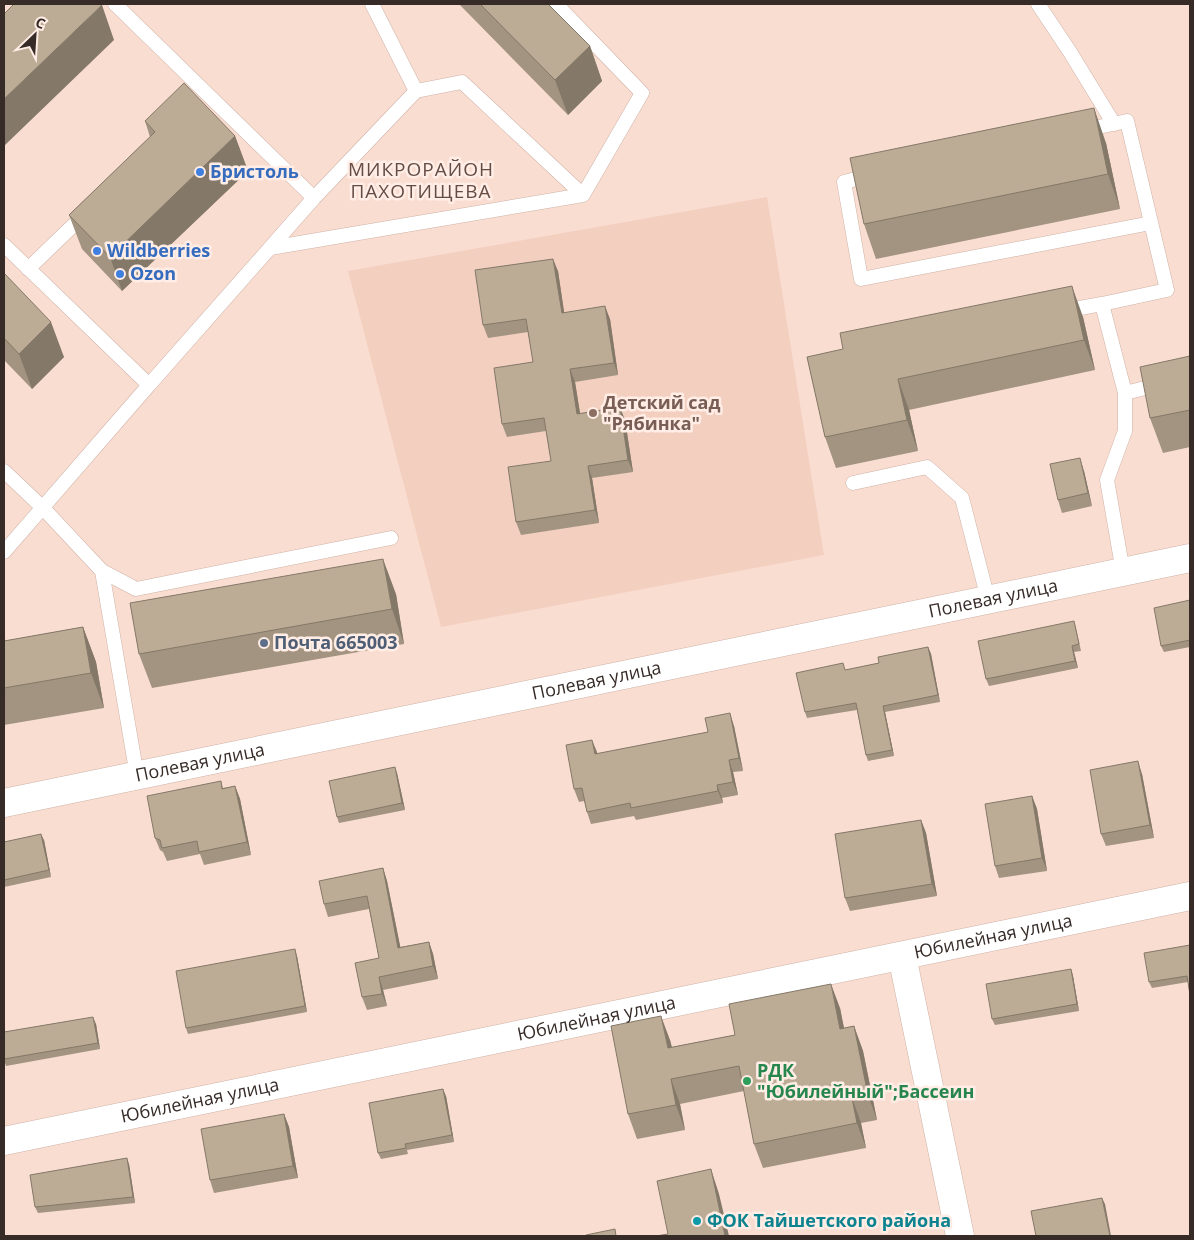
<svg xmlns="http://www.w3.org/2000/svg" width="1194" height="1240" font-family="'Open Sans',sans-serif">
  <rect width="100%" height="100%" fill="#faddd1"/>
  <path fill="#f3cfc0" d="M767,197l57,358 -383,72 -93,-356z"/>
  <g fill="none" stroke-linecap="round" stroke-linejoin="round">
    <g stroke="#ceb2a7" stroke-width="15">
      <path id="lane" d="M115,4l199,194
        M372,4l44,87
        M1038,4l32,48 44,72
        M1084,130l43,-9 40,169 -65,14 23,89v38l-18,49 16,92
        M872,175l-28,7 17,97 290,-56
        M4,245l145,140 -145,167
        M270,248l313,-53
        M28,269l58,-56
        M1063,311l39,-7
        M149,385l165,-187 102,-107 46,-9 121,113 59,-102 -86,-89
        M1125,393l65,-16
        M4,471l38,36 60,64 34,18 255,-51
        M853,483l74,-16 35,31 26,101
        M102,571l35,205"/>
    </g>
    <g stroke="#ceb2a7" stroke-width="29">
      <g id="street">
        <path id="s1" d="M4,803l1186,-245"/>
        <path d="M902,956l58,280"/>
        <path id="s2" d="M4,1141l1186,-245"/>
      </g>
    </g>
    <use href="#lane" stroke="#fff" stroke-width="14"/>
    <use href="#street" stroke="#fff" stroke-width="28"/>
  </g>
  <path fill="#a29480" d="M459,4h89l42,42 12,35 -34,34z
    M145,121l90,15 13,35 -126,120 -40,-42 -13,-34 81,-78z
    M1106,143l14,66 -244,50 -12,-35z
    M558,271l6,41 46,7 8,56 -43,7 5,31 45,7 8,52 -41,6 7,45 -78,12 -5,-13 35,-61 -5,-30 -39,6 -5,-13 31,-62 -5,-30 -40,6 -5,-13z
    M4,273l60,84 -32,32 -28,-29z
    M1083,317l12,53 -186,40 9,41 -82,17 -11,-31 -18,-80z
    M1190,356v91l-27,6 -13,-35z
    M1084,471l8,35 -30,7 -4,-13z
    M396,594l8,50 -252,44 -13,-34z
    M1190,600v47l-26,5 -3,-6z
    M1074,621l2,7 5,23 -7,1 4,16 -89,18 -3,-7z
    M83,627l13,35 8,46 -100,17v-84z
    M928,647l3,7 9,48 -55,10 9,44 -26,5 -2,-6 -9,-45 -50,8 -2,-6 41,-42 33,-7z
    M734,726l9,45 -10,1 5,23 -16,3 1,5 -87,17 -2,-4 -43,8 -4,-12 -3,-11 -5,1 -5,-13 23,-35 111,-22z
    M397,773l8,37 -66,13 -2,-6z
    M1142,774l12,64 -48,8 -5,-12z
    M221,781l2,7 12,-2 5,13 11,56 -47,10 -4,-11 -33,7 -4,-9 -3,-2 -5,-12z
    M1032,796l5,13 10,62 -48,7 -4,-12z
    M921,820l5,13 11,63 -87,15 -5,-13z
    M44,840l7,37 -47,10v-45z
    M383,868l4,13 13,66 29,-5 4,12 5,25 -55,11 4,16 -20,4 -5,-13 17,-39 -10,-49 -41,8 -4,-13z
    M1190,945l-2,37 -36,6 -3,-6z
    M297,956l10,56 -119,22 -2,-6z
    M1071,969l2,7 6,35 -84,14 -3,-6z
    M840,1008l4,20 10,-2 9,25 14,69 -16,3 5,25 -103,20 -9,-24 -10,-53 -64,13 5,26 -48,9 -9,-25 42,-74 2,7 63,-12z
    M96,1024l4,25 -94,17 -2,-6v-28z
    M446,1096l8,46 -47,8 1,4 -27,5 -3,-6z
    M284,1114l5,13 9,51 -84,15 -4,-13z
    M129,1164l6,39 -97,10 -3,-6z"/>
  <path fill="#847868" d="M102,5l12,35 -110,106v-47z
    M590,46l12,35 -34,34 -13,-35z
    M1094,108l12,35 14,66 -12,-35z
    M235,136l13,35 -126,120 -12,-34z
    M553,259l5,12 8,54 -4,-12z
    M1072,286l11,31 12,53 -11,-30z
    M605,306l5,13 8,56 -4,-12z
    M51,322l13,35 -32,32 -13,-35z
    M570,369l5,13 7,44 -5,-12z
    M898,379l11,31 9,41 -11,-31z
    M620,407l5,13 8,52 -5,-12z
    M1080,458l4,13 8,35 -4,-13z
    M588,466l4,12 7,45 -4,-13z
    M383,559l13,35 8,50 -12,-35z
    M83,627l13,35 8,46 -13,-35z
    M1072,646l2,6 4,16 -3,-7z
    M928,647l3,7 9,48 -2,-7z
    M883,706l2,6 9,44 -2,-6z
    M730,713l4,13 9,45 -4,-13z
    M592,740l5,12 2,15 -4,-13z
    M729,760l4,12 5,23 -5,-13z
    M1138,761l4,13 12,64 -4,-13z
    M395,767l2,6 8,37 -3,-7z
    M717,785l5,13 1,5 -5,-12z
    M235,786l5,13 11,56 -4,-13z
    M1032,796l5,13 10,62 -5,-13z
    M921,820l5,13 11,63 -5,-12z
    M41,834l3,6 7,37 -2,-7z
    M383,868l4,13 16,79 -5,-12z
    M429,942l4,12 5,25 -5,-13z
    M295,949l2,7 10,56 -2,-6z
    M1071,969l2,7 6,35 -2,-7z
    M379,977l4,13 4,16 -5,-12z
    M831,984l9,24 9,46 -9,-25z
    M661,1016l9,24 7,32 -9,-24z
    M93,1017l3,7 4,25 -2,-6z
    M854,1026l9,25 14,69 -9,-25z
    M671,1079l9,25 5,26 -9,-25z
    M443,1089l3,7 8,46 -2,-7z
    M852,1098l9,25 5,25 -9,-25z
    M284,1114l5,13 9,51 -5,-12z
    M127,1158l2,6 6,39 -2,-6z
    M711,1169l8,25 10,42h-4z
    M1102,1198l3,6 6,32h-1z"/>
  <path fill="#bcac95" stroke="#847868" d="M14,4h86l2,1 -98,94v-85z
    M480,4h68l42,42 -35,34z
    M184,83l51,53 -125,121 -41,-42 86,-83 -10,-11z
    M1094,108l14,66 -244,50 -14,-66z
    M553,259l9,54 43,-7 9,57 -44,6 7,45 43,-7 8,53 -40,6 7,44 -79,12 -8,-55 43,-6 -7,-43 -42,6 -8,-56 39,-6 -7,-43 -43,6 -8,-55z
    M4,273l47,49 -32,32 -15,-16z
    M1072,286l12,54 -186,39 9,41 -82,17 -18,-80 36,-8 -3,-16z
    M1190,356v54l-40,8 -10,-51z
    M1080,458l8,35 -30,7 -8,-36z
    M383,559l9,50 -253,45 -9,-51z
    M1190,600v40l-29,6 -7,-38z
    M1074,621l5,23 -7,2 3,15 -89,18 -8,-38z
    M83,627l8,46 -87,15v-47z
    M928,647l10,48 -55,11 9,44 -26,5 -10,-52 -51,9 -9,-39 47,-10 2,7 34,-7 -1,-6z
    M730,713l9,45 -10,2 4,22 -16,3 1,6 -87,17 -1,-5 -43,9 -5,-24 -8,1 -8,-44 26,-5 3,14 113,-22 -3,-14z
    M1138,761l12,64 -49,9 -11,-64z
    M395,767l7,36 -65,14 -8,-36z
    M221,781l1,8 13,-3 12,56 -48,10 -2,-11 -35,7 -2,-8 -5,-2 -8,-42z
    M1032,796l10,62 -47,8 -10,-62z
    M921,820l11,64 -87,14 -10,-64z
    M41,834l8,36 -45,10v-38z
    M383,868l15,80 31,-6 4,24 -54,11 3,17 -20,3 -7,-34 24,-5 -12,-62 -43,8 -5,-23z
    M1190,945v50l-3,-19 -38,6 -5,-29z
    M295,949l10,57 -119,22 -10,-57z
    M1071,969l6,35 -85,15 -6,-35z
    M831,984l9,45 14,-3 14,69 -16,3 5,25 -103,21 -15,-78 -68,13 5,26 -48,9 -17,-88 50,-10 7,32 67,-13 -6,-31z
    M93,1017l5,26 -94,16v-27z
    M443,1089l9,46 -47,9 1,4 -28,5 -9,-50z
    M284,1114l9,52 -83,14 -9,-51z
    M127,1158l6,39 -98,10 -5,-32z
    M711,1169l14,67h-69l12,-2 -11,-53z
    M1102,1198l8,38h-74l-5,-25z
    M615,1229l1,7h-30v-1z"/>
  <g fill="#3f7fe0" stroke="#ffede6" stroke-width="2">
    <circle cx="200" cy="172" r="5"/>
    <circle cx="97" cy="251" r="5"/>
    <circle cx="120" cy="274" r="5"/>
  </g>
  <circle fill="#8d6e63" stroke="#ffede6" stroke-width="2" cx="593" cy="413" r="5"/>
  <circle fill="#5c6f8a" stroke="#ffede6" stroke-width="2" cx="264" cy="643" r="5"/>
  <circle fill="#2e9e5b" stroke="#ffede6" stroke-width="2" cx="747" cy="1081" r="5"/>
  <circle fill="#0f9aa8" stroke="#ffede6" stroke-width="2" cx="697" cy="1221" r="5"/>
  <g text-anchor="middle" stroke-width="5" stroke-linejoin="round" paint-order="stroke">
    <g font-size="18" font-weight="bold" fill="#366cbe" stroke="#ffede6" text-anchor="start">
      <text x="210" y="178">Бристоль</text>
      <text x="107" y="257">Wildberries</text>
      <text x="130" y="280">Ozon</text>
    </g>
    <g font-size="18" font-weight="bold" fill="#785e54" stroke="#ffede6" text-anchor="start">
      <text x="603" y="409">Детский сад<tspan x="603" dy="21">"Рябинка"</tspan></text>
    </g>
    <g font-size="18" fill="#362b27" stroke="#ffede6">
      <text dy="6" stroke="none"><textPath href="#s1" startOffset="1010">Полевая улица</textPath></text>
      <text dy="6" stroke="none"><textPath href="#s1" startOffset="605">Полевая улица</textPath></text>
      <text dy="6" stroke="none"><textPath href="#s1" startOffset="200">Полевая улица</textPath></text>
      <text dy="6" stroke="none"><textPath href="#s2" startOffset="1010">Юбилейная улица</textPath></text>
      <text dy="6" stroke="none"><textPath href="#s2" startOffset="605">Юбилейная улица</textPath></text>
      <text dy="6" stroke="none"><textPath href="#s2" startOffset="200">Юбилейная улица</textPath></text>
    </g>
    <g font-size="18" font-weight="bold" fill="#4e5e75" stroke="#ffede6" text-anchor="start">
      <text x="274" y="649">Почта 665003</text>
    </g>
    <g font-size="18" font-weight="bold" fill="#27864d" stroke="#ffede6" text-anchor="start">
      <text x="757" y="1077">РДК<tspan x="757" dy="21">"Юбилейный";Бассеин</tspan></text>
    </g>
    <g font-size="18" font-weight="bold" fill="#0d838f" stroke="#ffede6" text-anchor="start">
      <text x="707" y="1227">ФОК Тайшетского района</text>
    </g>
    <g font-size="19" letter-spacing="1" fill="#664d44" stroke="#ffede6">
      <text x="421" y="176">МИКРОРАЙОН<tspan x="421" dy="22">ПАХОТИЩЕВА</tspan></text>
    </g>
  </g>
  <rect width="1194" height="1240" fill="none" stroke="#362b27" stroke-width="10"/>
  <g transform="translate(35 35) rotate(25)" stroke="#ffede6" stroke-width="4" paint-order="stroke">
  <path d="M0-4L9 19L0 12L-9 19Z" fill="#362b27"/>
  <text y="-8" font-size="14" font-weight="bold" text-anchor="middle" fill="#362b27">С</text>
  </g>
</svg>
